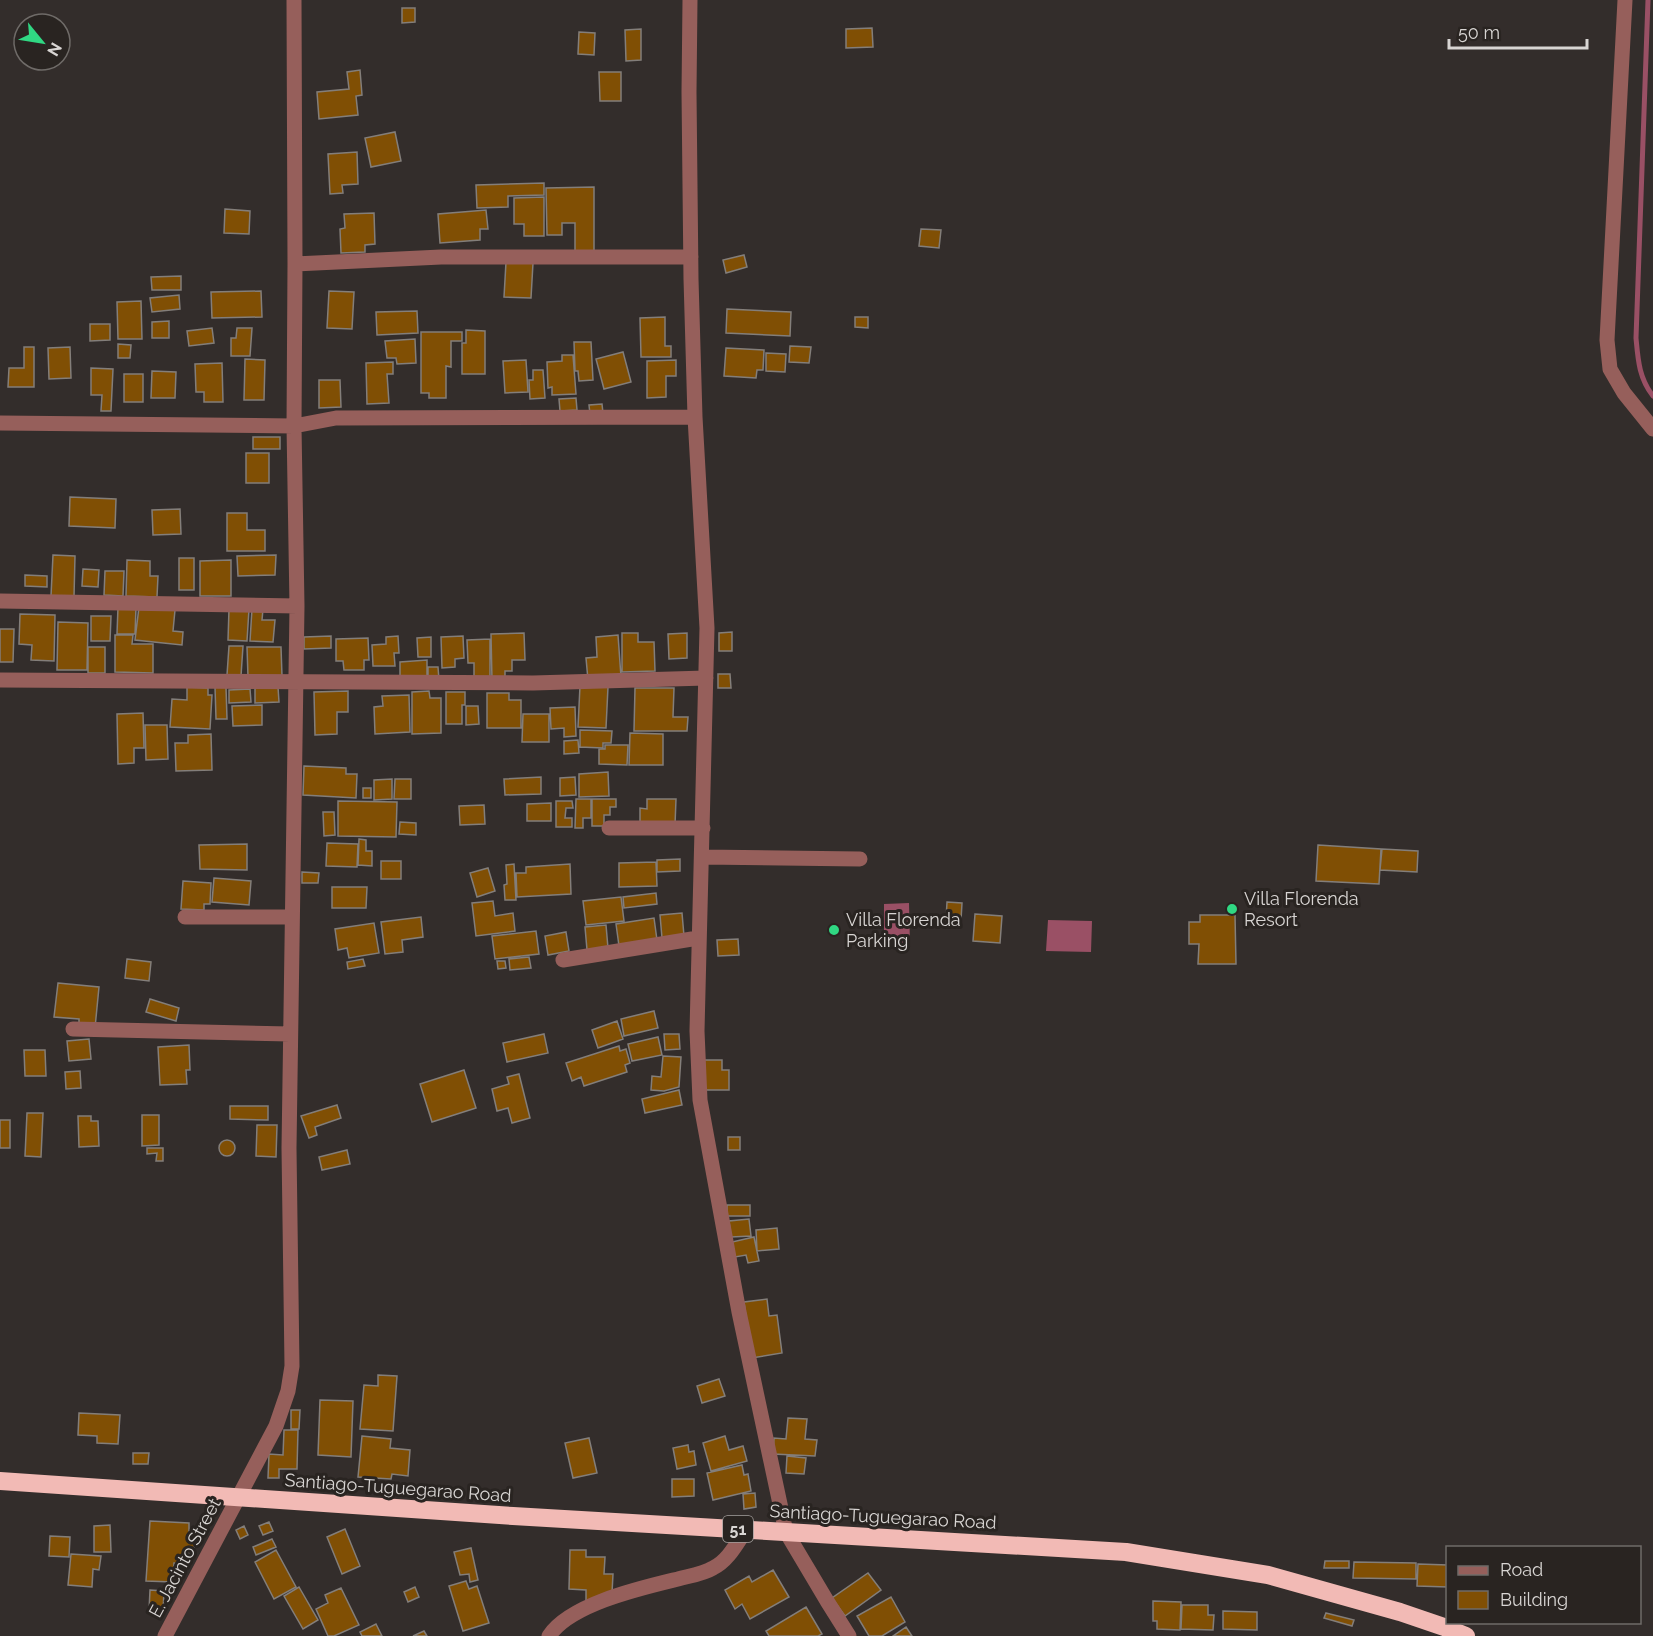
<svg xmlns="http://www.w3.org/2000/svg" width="1653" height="1636" font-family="Raleway,sans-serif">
  <rect width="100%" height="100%" fill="#332d2b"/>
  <path fill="#9a5065" d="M909,903l1,42 -26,1v-42z
    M1048,920l44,1 -1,31 -45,-1z"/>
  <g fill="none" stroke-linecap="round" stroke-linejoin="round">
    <path stroke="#9a5065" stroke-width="5" d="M1648,0l-12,338c2,22 3,40 17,58"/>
  </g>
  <path fill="#804f04" stroke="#837e7a" stroke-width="1.5" d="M402,8h13v14l-13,1z
    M872,28l1,19 -27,1v-19z
    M641,29v31l-15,1 -1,-31z
    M579,32l16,1 -1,22 -16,-1z
    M360,70l2,25 -6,1 2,19 -39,4 -2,-27 32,-3 -2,-17z
    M599,72h22v29h-21z
    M395,132l6,29 -30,6 -6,-29z
    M357,152l1,32 -16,1 1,8 -13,1 -2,-40z
    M544,183v12l-36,1v11l-31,1 -1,-23z
    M594,187v69h-19v-33h-13v12h-15l-1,-47z
    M544,197v39h-20v-12h-10v-26z
    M225,209l25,2 -1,23 -25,-1z
    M486,210l2,19h-8v11l-40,3 -2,-29z
    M374,213l1,31 -10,1v7l-24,1 -1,-24 5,-1 -1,-14z
    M921,229l20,1 -2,18 -20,-2z
    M744,255l3,12 -21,6 -3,-13z
    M506,262l27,1 -2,35 -27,-1z
    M181,276v14h-29l-1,-13z
    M261,291l1,26 -50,1 -1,-26z
    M329,291l25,1 -2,37 -25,-1z
    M179,295l1,14 -28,3 -2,-14z
    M141,301l1,38h-24l-1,-37z
    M727,309l64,3 -1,24 -64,-3z
    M417,311l1,22 -41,2 -1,-23z
    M665,317v29h6v11h-30l-1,-39z
    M855,317h13v11l-13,-1z
    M169,321v17h-17v-16z
    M90,324h20v16l-20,1z
    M212,328l2,15 -25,3 -2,-15z
    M237,328h15l-2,28h-19v-18h5z
    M466,330l19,1v43h-23v-31h4z
    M421,332h41v9h-11v26l-5,-1v32h-17v-5h-8z
    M415,339l1,24 -19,1 -1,-6h-9l-2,-17z
    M574,342h17l2,38 -14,1 -1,-10h-3z
    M118,344l13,1 -1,13h-12z
    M790,346l21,1 -2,16 -20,-1z
    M24,347h10v40h-26l1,-19h15z
    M70,347l1,31 -22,1 -1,-31z
    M726,348l38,2 -1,20h-6l-1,8 -32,-2z
    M623,352l8,30 -27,7 -8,-30z
    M766,353l20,1 -1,18 -19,-1z
    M562,355h11l3,39 -24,1v-8l-4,1 -1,-26 15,-1z
    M245,359l20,1 -1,40h-20z
    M526,360l2,32 -23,1 -2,-32z
    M676,360v16h-10v21l-19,1v-37z
    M393,362v12h-6l2,29 -22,1 -1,-41z
    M222,363l1,39h-19v-10h-8l-1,-28z
    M91,368l22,1 -2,42h-10l1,-16h-11z
    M533,370h10l2,28 -15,1 -1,-19h4z
    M152,371l24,1 -1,26h-24z
    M124,374h19v28h-19z
    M319,380h21l1,27 -22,1z
    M576,398l1,12 -17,1 -1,-12z
    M602,404l1,9 -13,1 -1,-9z
    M253,437h27v12h-27z
    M246,453h23v30h-23z
    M70,497l46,2 -1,29 -46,-2z
    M180,509l1,25 -28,1 -1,-25z
    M227,513h20v17h18v21h-38z
    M53,555l22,1 -1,41 -23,-1z
    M276,555l-1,20 -37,1 -1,-20z
    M179,558h15v32h-15z
    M127,560l23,1v15h8l-1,21 -31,-1z
    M231,560v36h-31v-35z
    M83,569l16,1 -1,17 -16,-1z
    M105,571h19l-1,25 -19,-1z
    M25,575l22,1v11l-22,-1z
    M118,607h18l-1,27h-18z
    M139,607l36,3 -2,21 10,1 -1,13 -47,-5z
    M229,609h20l-2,32 -19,-1z
    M252,609h11l-1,11h13l-2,22 -23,-1z
    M20,614l35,1 -1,46 -23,-1 1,-15 -13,-1z
    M91,616h20l-1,25h-19z
    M58,622l30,1 -1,47h-30z
    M0,629h14l-1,33h-13z
    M732,632v19h-13v-18z
    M524,633l1,27h-13v11h-7v9l-13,1 -1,-47z
    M622,633h16v9h16l1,29 -33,1z
    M687,633v25l-18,1 -1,-25z
    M115,635h18l-1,9h21v29l-38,-1z
    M618,635l3,42 -33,3 -2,-22 11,-1 -1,-20z
    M331,636v12l-27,1v-12z
    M398,636l1,17h-5l1,13h-22l-1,-21 14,-1v-7z
    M463,636l1,22 -9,1v8l-13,1 -1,-31z
    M431,637v20h-13l-1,-19z
    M368,638l1,22h-5v10h-20l-1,-9h-7v-22z
    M490,639v41h-16v-17h-6l-1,-23z
    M229,646h14l-2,30 -14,-1z
    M88,647h17v26h-17z
    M247,647h34l1,29 -34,1z
    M427,660v17l-27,1v-16z
    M428,667h10l1,13 -11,1z
    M718,674h12l1,14h-13z
    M580,686l28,1 -2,41 -28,-1z
    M187,687l21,1v7h4l-2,34 -40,-2 2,-28 15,1z
    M215,687h11l1,32h-11z
    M278,687l1,15 -24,1v-15z
    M635,688h39l-1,29h15l-1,14h-53z
    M250,689l1,13 -22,1v-13z
    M348,691v21h-11v22l-22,1 -1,-43z
    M429,691l1,7h11v35l-29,1v-42z
    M446,692h19v13h-3v19h-16z
    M487,693h22v7h12v28h-34z
    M409,695l1,37 -35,2 -1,-27 9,-1 -1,-10z
    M262,705v20l-29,1 -1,-20z
    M466,706h12l1,18 -13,1z
    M575,707l1,29 -12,1v-9l-13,1 -1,-21z
    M143,713l1,35h-10v15l-16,1 -1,-50z
    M523,714h26v28h-27z
    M145,725h22l1,34 -22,1z
    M580,730l32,1 -1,12h-8v5l-23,-1z
    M630,733l33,1v31h-34z
    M211,734l1,36 -36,1 -1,-28h13v-8z
    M578,740l1,13 -15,1v-13z
    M605,745h23l-1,20 -28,-1v-15h6z
    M304,766l42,2v6h11l-1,24 -53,-3z
    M608,772l1,24 -30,1v-23z
    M541,777v17l-36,1 -1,-16z
    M575,777l1,18 -16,1v-18z
    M392,779v20l-18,1v-20z
    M395,779h16v20h-17z
    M363,788h8v10h-8z
    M576,799h15v19h-8v10h-8z
    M592,799h24v8h-6v8h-6v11h-12z
    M647,799h29l-1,26h-35v-17l7,1z
    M338,801l59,1 -1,35 -58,-1z
    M556,801h16l1,7h-7l-1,10h7v9h-16z
    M551,803v18h-24v-17z
    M484,805l1,19 -25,1 -1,-19z
    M323,812h11l1,23 -11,1z
    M400,822l16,1v12l-17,-1z
    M359,839l7,1v11h6v15l-14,-1z
    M327,843l31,1 -1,23 -31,-1z
    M247,844v26l-47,-1 -1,-24z
    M1318,845l63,4 -2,35 -63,-3z
    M1382,849l36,2 -1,21 -37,-2z
    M680,859v12l-23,1v-12z
    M381,861h20v18h-20z
    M656,862l1,24 -38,1v-24z
    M514,864l2,36h-11l-1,-15 3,-1 -1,-19z
    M570,864l1,30 -54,3 -1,-24h10v-6z
    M488,868l7,23 -18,6 -7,-24z
    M302,872l17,1 -1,10h-16z
    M214,878l37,3 -2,24 -37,-3z
    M183,881l28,2 -1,21h-6v6l-23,-1z
    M332,887h35l-1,21h-34z
    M656,893l1,11 -33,4 -1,-11z
    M621,897l3,24 -38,4 -3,-24z
    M493,901l2,15 18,-3 2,18 -39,5 -4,-33z
    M947,902l15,1 -1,17h-15z
    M682,913l2,23 -22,2 -2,-23z
    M975,914l27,2 -2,27 -27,-2z
    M1200,915h35l1,49h-38l1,-20h-10v-22h11z
    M421,917l2,20 -21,3 1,12 -18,2 -4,-32z
    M654,918l3,22 -38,6 -3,-22z
    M374,923l5,30 -30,5 -2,-10 -9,2 -3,-21z
    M606,925l2,23 -21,2 -2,-23z
    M536,931l3,23 -44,5 -3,-23z
    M566,932l3,19 -21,4 -3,-19z
    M738,939l1,16 -21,1 -1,-16z
    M529,957l2,11 -21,2 -1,-11z
    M127,959l24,3 -2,19 -24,-3z
    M363,959l2,7 -17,3 -1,-7z
    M497,961h8l1,7 -8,1z
    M58,983l41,4 -4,41 -16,-2v-7l-25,-2z
    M150,999l29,9 -3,13 -30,-9z
    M654,1011l4,17 -34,8 -3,-17z
    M617,1021l6,18 -25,9 -6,-18z
    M544,1034l4,19 -41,9 -4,-19z
    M664,1034h15l1,15 -15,1z
    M658,1037l4,18 -30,6 -4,-17z
    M89,1039l2,20 -22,2 -2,-20z
    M189,1045l1,25h-4l1,14 -27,1 -2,-38z
    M619,1046l1,5 6,-2 4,14 -5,2 2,7 -43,14 -3,-9 -9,4 -6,-18z
    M24,1050h21l1,26h-21z
    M663,1056l18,1 -2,30 -15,4 -13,-1 1,-14 9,1z
    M704,1060h18v10h7v20h-25z
    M464,1070l12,38 -44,14 -12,-38z
    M80,1071l1,17 -15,1 -1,-17z
    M519,1074l11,44 -18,5 -4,-15 -11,3 -5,-22 17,-5 -2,-7z
    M679,1090l3,15 -37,8 -3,-14z
    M337,1105l4,13 -26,9 2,8 -8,3 -8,-22z
    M230,1106h38v14l-38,-1z
    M27,1113h16l-2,44 -16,-1z
    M142,1115h17v30l-17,1z
    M78,1116h13v5h7l1,25 -20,1z
    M0,1120h10v28h-10z
    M257,1125h20l-1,32 -20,-1z
    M728,1137h12v13h-12z
    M219 1148a8 8 0 1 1 16 0a8 8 0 1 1-16 0Z
    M147,1148h16v13h-7l1,-8 -10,1z
    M347,1150l3,14 -28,6 -3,-13z
    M727,1205h23v11h-23z
    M749,1219l2,17 -20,1 -2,-16z
    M777,1228l2,21 -22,2 -1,-21z
    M754,1237l5,24 -11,2 -2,-8 -11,2 -3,-15z
    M767,1299l2,17 8,-1 5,38 -30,5 -8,-56z
    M378,1375l19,1 -4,55 -33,-2 4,-44 14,1z
    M719,1379l6,17 -23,7 -5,-17z
    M320,1400l33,1 -2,56 -33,-2z
    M291,1410h9l-1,19h-8z
    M79,1413l41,2 -2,29 -21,-1v-7l-19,-1z
    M788,1418l19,1 -2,20 12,1 -2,16 -42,-2 1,-16 12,1z
    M284,1430h14l-1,39h-18v9h-11l1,-24 14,1z
    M362,1436l29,3 -1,9 20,2 -2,26 -16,-2 -1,5 -33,-2z
    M725,1436l4,14 14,-4 4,15 -36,10 -8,-28z
    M589,1438l8,35 -24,5 -8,-35z
    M688,1445l1,7 5,-1 2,14 -19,4 -4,-21z
    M133,1453h16l-1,11h-15z
    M787,1456l19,2 -2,16 -18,-1z
    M742,1465l2,10 4,-1 3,17 -38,9 -6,-27z
    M672,1479h22v17l-22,1z
    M755,1493l1,14 -12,2 -1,-15z
    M150,1521l39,2v8h6l-1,22h-6l-1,11 -13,-1 -1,19 -27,-1z
    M269,1522l4,9 -10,4 -4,-9z
    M110,1525l1,27h-17v-26z
    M244,1526l4,9 -8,4 -4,-9z
    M345,1529l15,37 -18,8 -15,-37z
    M50,1536l20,1 -1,20 -20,-1z
    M272,1539l4,8 -20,8 -3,-8z
    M471,1548l7,32 -8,2 -1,-8 -9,1 -6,-23z
    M276,1550l20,37 -22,12 -19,-37z
    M570,1550h16v7h19l-1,17h9l-1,19 -26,10v-13l-17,-1z
    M71,1554l30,2 -2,14 -6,-1 -1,18 -24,-2z
    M1325,1561h24v7h-25z
    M1354,1562l62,1v16l-63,-1z
    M1418,1564l30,1v22l-31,-1z
    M773,1570l16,27 -39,22 -8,-15 -7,5 -10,-19 24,-14 3,6z
    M868,1573l13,17 -36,26 -13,-18z
    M466,1581l3,8 8,-3 12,37 -26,8 -14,-45z
    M299,1587l19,33 -15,9 -19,-33z
    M415,1587l4,10 -11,5 -4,-10z
    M341,1588l18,37 -25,11h-6l-12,-27 12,-6 -3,-8z
    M150,1590l14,1 -1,21 -14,-1z
    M891,1597l14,25 -23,14h-13l-12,-20z
    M1153,1601l28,1 -1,28 -23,-1v-8h-4z
    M1182,1605h26v10h6l-1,15 -32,-1z
    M806,1607l16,27 -4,2h-49l-3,-5z
    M1223,1611l34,1v18l-34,-1z
    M1326,1613l28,7 -2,6 -28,-8z
    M376,1624l6,12h-20l-2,-4z
    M906,1627l6,9h-19z
    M424,1631l3,5h-14z"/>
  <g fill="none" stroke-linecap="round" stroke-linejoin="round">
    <path stroke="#965f5b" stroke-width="15" d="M690,0l-1,92 2,187 4,138 12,211 -10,403 3,69 39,212 47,220 41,69 22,35
      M1625,0l-18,340 3,29 14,24 29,36
      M295,264l146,-7h250
      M0,423l294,3 42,-8 359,-1
      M0,601l297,5
      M0,680l533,3 173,-5
      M609,828h94
      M702,857l158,2
      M185,917h107
      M563,960l135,-22
      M73,1029l217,5
      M165,1636l111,-210 12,-35 4,-25 -3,-218 8,-542 -3,-180 1,-162 -1,-264
      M549,1636c21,-32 92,-48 129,-57 11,-3 25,-5 35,-11 15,-7 24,-25 33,-38"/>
    <path stroke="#f2bab5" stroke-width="18" d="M0,1481l513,35 613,36 142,23 132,37 44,15 22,9"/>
  </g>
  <g fill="#30d883" stroke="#292421" stroke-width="2">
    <circle cx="1232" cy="909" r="6"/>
    <circle cx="834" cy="930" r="6"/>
  </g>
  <g text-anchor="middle" stroke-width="6" stroke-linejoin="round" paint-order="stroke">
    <rect fill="#292421" stroke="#a4a09e" stroke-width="1.5" x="723" y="1516" width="30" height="26" rx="4.5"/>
    <g font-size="16" font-weight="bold" fill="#d8d5d3">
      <text x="738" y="1535">51</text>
    </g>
    <g font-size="18" fill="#d8d5d3" stroke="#292421" text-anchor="start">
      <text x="1244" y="905">Villa Florenda<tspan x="1244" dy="21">Resort</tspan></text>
      <text x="846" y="926">Villa Florenda<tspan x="846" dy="21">Parking</tspan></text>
    </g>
    <g font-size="18" fill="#d8d5d3" stroke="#292421">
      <text transform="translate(398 1488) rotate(4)" y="6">Santiago-Tuguegarao Road</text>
      <text transform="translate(883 1517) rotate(3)" y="6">Santiago-Tuguegarao Road</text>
      <text transform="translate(185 1558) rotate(-62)" y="6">E. Jacinto Street</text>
    </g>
  </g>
  <rect x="1446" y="1546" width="195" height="78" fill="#292421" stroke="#6f6b68" stroke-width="1.5"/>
  <rect x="1458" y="1566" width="30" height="9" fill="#965f5b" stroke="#6f6b68" stroke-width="1.5"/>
  <text x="1500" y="1576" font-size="18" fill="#d8d5d3">Road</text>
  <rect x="1458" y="1591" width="30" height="18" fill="#804f04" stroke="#6f6b68" stroke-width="1.5"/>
  <text x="1500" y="1606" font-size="18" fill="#d8d5d3">Building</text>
  <g transform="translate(42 42) rotate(120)"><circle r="28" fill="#292421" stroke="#6f6b68" stroke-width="1.5"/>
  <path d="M0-4.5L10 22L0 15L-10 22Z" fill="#30d883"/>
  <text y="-9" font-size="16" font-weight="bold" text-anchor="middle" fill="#d8d5d3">N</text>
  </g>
  <path d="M1449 39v9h138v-9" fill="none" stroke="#d8d5d3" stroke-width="3"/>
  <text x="1458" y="39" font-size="18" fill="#d8d5d3" stroke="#292421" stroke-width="4.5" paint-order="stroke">50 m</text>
</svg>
